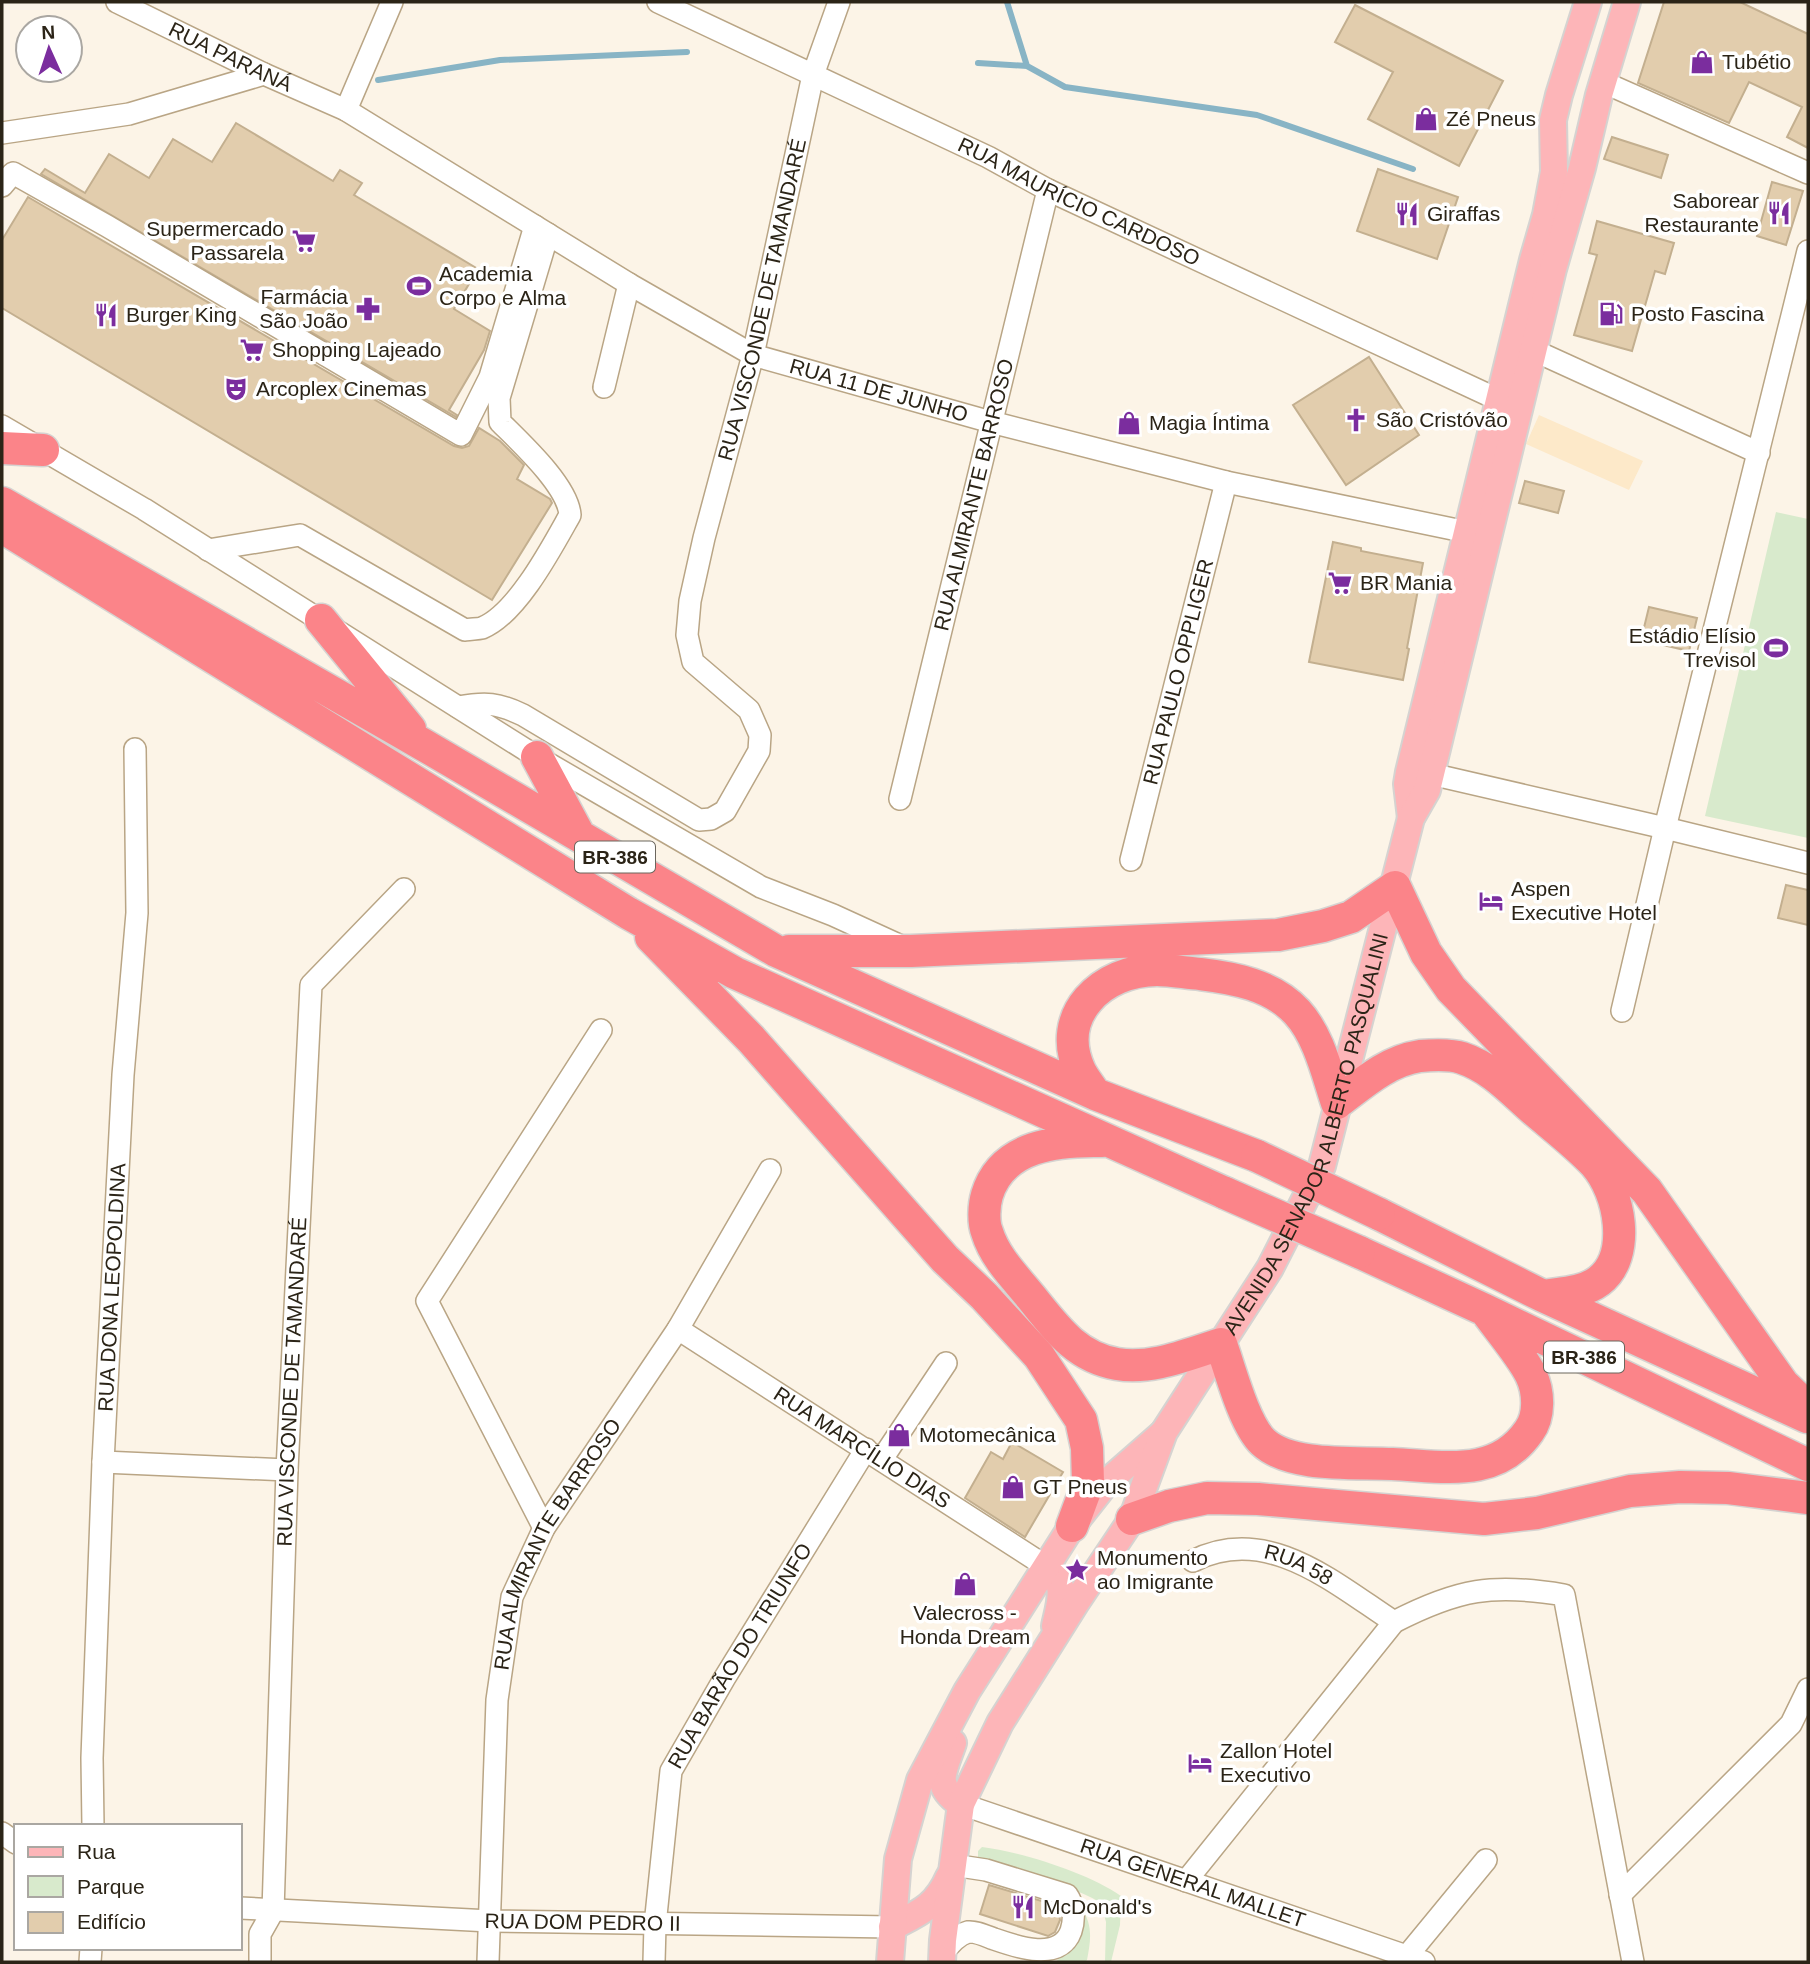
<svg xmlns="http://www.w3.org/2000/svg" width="1810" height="1964" font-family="Arial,sans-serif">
  <rect width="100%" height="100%" fill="#fcf4e7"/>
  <path fill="#fde9c9" d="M1539,415l104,46 -14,29 -103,-46z"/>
  <path fill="#d8eacc" d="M1776,512l32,7v319l-103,-22z
    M982,1847c40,5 106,26 139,49l-1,29 -9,37h-6l1,-40 -5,-19c-32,-20 -86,-31 -123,-42v-10z
    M1081,1907c12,18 10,32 6,53l-2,2h-29c13,-14 22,-14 28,-36l-4,-8z"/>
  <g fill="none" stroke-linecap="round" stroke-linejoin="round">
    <path stroke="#88b4c5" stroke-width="6" d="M1007,2l20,64
      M978,63l49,3 38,21 192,28 156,54
      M378,80l122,-20 187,-8"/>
  </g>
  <path fill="#e2cdad" stroke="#c3af8f" stroke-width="2" d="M1664,2h76l68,32v114l-21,-11 15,-30 -53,-25 -20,41 -91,-40z
    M1355,5l148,76 -44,85 -91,-47 25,-47 -58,-30z
    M236,123l97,58 7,-11 22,13 -8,12 124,74 -24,40 36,22 -6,19 -35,60 8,5 -1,2 -415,-243 4,-5 40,24 24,-39 40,24 24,-39 39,23z
    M1612,137l56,18 -7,23 -57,-19z
    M1378,169l80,28 -21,62 -80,-28z
    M1772,182l31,9 -17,54 -29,-9z
    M28,197l426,249 8,2 7,-2 10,-18 21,13 24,24 -7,14 33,20 2,4 -60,97 -490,-292v-68z
    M1597,221l77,22 -9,31 -10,-3 -23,80 -58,-16 23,-80 -8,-2z
    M1369,357l50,78 -73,50 -53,-80z
    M1525,481l39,10 -6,22 -39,-10z
    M1333,542l28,6v3l62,12 -16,85 2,1 -6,31 -94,-18z
    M1649,607l48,11 -8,33 -48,-11z
    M1786,885l22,5v35l-30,-7z
    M1012,1442l51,30 -38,65 -60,-39 26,-46 12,7z
    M989,1885l69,21 2,14 -5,12 -7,4 -68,-22z"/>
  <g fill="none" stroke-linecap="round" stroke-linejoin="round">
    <g stroke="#b9a585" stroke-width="24">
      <g id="minor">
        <path id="s1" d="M117,2l147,72 82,36 283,174 124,71 238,67 235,60 241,50"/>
        <path id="s2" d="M658,2l330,155 60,33 451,210"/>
        <path d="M1603,82l205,91"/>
        <path d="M346,110l46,-108"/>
        <path d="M2,133l127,-19 135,-40"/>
        <path d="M2,186l11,-13 94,53 354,209 29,-58 45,-151"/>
        <path d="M1533,350l226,103"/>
        <path d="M604,387l25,-103"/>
        <path d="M2,426l142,83 393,248 224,130 72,28 70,32"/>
        <path d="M208,550l92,-15 165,95c6,-1 12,-1 17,-2 35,-14 70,-81 88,-113 -2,-29 -49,-72 -70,-93l-1,-24 49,-164"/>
        <path id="s3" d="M458,707c28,-5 40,-4 65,8l176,105 12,-1 14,-8 34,-60 1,-16 -11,-25 -56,-48 -6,-27 3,-34 14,-63 49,-183 60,-280 26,-73"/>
        <path d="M1431,774l234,54 143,35"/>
        <path id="s4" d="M900,799l148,-609"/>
        <path id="s5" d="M1131,860l95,-378"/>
        <path d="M1622,1011l43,-183 143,-577"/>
        <path id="s6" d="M678,1329l369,238"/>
        <path d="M882,1459l64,-96"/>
        <path d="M103,1462l184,8"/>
        <path d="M544,1528l-117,-227 174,-271"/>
        <path id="s7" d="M1193,1561c74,-38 141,22 201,61"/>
        <path id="s8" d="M961,1804l463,158"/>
        <path id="s9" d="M93,1826l-1,-68 11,-296 20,-387 14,-162 -2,-164"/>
        <path d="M2,1833l14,10"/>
        <path d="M1186,1881l208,-259c64,-33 99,-39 170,-27l69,367"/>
        <path d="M1620,1895l171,-171 17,-35"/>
        <path id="s10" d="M240,1908l250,13 402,6"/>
        <path d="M943,1953c6,-8 14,-18 25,-21 8,-1 18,4 26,7 23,8 66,23 77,-8 4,-12 3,-26 -4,-36l-81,-25 -33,-5"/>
        <path d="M1407,1956l79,-96"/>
        <path d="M90,1962l1,-14"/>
        <path id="s11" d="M260,1962v-28l13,-23 14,-441 24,-485 93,-96"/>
        <path id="s12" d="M488,1962l9,-262 15,-103 32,-69 134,-199 92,-159"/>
        <path id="s13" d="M654,1962l1,-37 16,-154 53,-92 142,-230"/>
      </g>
    </g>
    <g stroke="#d5d3d1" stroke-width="30">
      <g id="major">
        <path d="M1411,818l-4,-34 2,-12 124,-512 13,-45 8,-43 -1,-52 6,-25 29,-93"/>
        <path d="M1047,1567c21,16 13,36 8,59"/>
        <path d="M953,1743c-9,27 -21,43 8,61"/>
        <path d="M892,1927c27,-14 44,-20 57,-50"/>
        <path d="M890,1962l8,-103 22,-79 47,-89 105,-165 34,-43 56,-49"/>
        <path id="s14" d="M942,1962l1,-22 18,-136 39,-81 75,-119 57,-85 32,-87 106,-164 52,-102 89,-348 16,-28 126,-521 29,-101 17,-73 28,-93"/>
      </g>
    </g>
    <g stroke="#d5d3d1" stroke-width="35">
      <path id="highway" d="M2,448l41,2
        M2,503l420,241 354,207 319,143 162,62
        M2,527l626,386 107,60 490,220
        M321,620l89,109
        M537,757l42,78
        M651,937l100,102 194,220 39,37 55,60 42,64 6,28 1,35 -16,43
        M789,951h122l367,-16 45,-9 28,-9 44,-30 31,66 25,36 196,202 136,193 25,24
        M1095,1094c-5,-8 -11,-15 -15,-23 -26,-56 22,-101 77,-101 14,0 29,3 43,4 34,4 72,11 97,38 22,24 30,61 40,91 25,-19 50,-42 83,-47 12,-1 30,-2 42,2 30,10 50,33 73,53 20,17 42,34 60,53 25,28 37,92 4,117 -16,12 -37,12 -56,15
        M1102,1141c-44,-1 -100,4 -115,54 -3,10 -4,27 0,37 8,26 28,45 44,65 25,31 45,60 86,67 35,6 71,-10 104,-20 9,25 23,80 42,98 28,26 93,20 129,22 51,2 104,15 137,-33 11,-15 10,-39 2,-56 -9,-19 -33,-47 -46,-65
        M1379,1214l164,82 264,121
        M1359,1252l126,58 323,155
        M1132,1519l37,-13 38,-8 51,1 226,20 53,-6 93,-22 50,-4 48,1 80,10"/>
    </g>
    <use href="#minor" stroke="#fff" stroke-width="21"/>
    <use href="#major" stroke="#fdb5b8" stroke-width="26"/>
    <use href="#highway" stroke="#fb8489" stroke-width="32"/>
    <g stroke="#d5d3d1" stroke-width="35" stroke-linecap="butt">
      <path id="highway-bridge" d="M1257,1156l122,58
        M1225,1193l134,59"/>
    </g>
    <use href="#highway-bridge" stroke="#fb8489" stroke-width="32"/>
  </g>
  <defs>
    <g id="shop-bare" transform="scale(1.89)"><path d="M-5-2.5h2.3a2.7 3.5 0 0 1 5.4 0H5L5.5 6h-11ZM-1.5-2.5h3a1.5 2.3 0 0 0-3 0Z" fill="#7b2d9e" stroke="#fff" stroke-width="2.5" paint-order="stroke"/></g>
    <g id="restaurant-bare" transform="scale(1.89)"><path d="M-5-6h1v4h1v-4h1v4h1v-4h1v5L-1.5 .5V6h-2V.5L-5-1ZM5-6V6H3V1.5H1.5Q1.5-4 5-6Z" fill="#7b2d9e" stroke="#fff" stroke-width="2.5" paint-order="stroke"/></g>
    <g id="supermarket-bare" transform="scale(1.89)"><path d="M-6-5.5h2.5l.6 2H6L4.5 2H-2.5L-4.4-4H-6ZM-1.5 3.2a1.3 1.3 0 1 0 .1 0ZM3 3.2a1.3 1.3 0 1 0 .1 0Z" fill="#7b2d9e" stroke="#fff" stroke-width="2.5" paint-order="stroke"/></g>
    <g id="stadium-bare" transform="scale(1.89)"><path d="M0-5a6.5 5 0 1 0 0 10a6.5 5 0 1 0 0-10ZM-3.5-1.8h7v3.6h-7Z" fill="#7b2d9e" stroke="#fff" stroke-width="2.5" paint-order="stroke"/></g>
    <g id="pharmacy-bare" transform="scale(1.89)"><path d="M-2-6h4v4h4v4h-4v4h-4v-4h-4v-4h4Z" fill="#7b2d9e" stroke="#fff" stroke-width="2.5" paint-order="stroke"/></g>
    <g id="fuel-bare" transform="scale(1.89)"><path d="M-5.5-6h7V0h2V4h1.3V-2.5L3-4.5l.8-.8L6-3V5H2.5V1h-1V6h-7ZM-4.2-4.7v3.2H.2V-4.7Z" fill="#7b2d9e" stroke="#fff" stroke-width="2.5" paint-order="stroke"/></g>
    <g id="theatre-bare" transform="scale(1.89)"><path d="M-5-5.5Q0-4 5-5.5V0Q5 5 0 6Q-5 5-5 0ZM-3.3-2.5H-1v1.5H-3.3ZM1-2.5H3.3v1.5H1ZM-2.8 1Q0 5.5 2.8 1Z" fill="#7b2d9e" stroke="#fff" stroke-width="2.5" paint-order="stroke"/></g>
    <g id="church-bare" transform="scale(1.89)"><path d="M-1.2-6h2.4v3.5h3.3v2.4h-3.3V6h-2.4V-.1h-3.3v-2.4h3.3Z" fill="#7b2d9e" stroke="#fff" stroke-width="2.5" paint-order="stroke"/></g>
    <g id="hotel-bare" transform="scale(1.89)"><path d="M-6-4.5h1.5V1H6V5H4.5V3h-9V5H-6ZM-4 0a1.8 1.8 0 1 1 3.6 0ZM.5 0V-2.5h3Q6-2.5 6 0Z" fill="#7b2d9e" stroke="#fff" stroke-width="2.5" paint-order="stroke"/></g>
    <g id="sight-bare" transform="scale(1.89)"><path d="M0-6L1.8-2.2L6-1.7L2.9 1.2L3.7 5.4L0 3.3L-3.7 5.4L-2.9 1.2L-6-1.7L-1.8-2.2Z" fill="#7b2d9e" stroke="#fff" stroke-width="2.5" paint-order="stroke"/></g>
  </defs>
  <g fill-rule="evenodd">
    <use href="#shop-bare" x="1702" y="62"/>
    <use href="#shop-bare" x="1426" y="119"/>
    <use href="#restaurant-bare" x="1779" y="213"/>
    <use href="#restaurant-bare" x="1407" y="214"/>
    <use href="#supermarket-bare" x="304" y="241"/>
    <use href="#stadium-bare" x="419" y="286"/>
    <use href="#pharmacy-bare" x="368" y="309"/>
    <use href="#fuel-bare" x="1611" y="314"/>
    <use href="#restaurant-bare" x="106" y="315"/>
    <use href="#supermarket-bare" x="252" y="350"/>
    <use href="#theatre-bare" x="236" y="389"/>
    <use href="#church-bare" x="1356" y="420"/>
    <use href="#shop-bare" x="1129" y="423"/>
    <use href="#supermarket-bare" x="1340" y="583"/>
    <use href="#stadium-bare" x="1776" y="648"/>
    <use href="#hotel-bare" x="1491" y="901"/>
    <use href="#shop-bare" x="899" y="1435"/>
    <use href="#shop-bare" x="1013" y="1487"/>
    <use href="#sight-bare" x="1077" y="1570"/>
    <use href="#shop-bare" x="965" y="1584"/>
    <use href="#hotel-bare" x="1200" y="1763"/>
    <use href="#restaurant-bare" x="1023" y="1907"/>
  </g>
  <g text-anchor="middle" stroke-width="7" stroke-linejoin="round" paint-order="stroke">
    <g fill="#fff" stroke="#6b665d" stroke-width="2">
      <rect x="575" y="841.5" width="80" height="31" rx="5"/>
      <rect x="1544" y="1341.5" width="80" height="31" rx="5"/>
    </g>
    <g font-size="19" font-weight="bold" fill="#2b2417">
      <text x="615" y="864">BR-386</text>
      <text x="1584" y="1364">BR-386</text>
    </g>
    <g font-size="21" fill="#2b2417" stroke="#fff">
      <text dy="7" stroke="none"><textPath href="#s1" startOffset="126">RUA PARANÁ</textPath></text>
      <text dy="7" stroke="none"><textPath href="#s2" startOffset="466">RUA MAURÍCIO CARDOSO</textPath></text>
      <text dy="7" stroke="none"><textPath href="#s3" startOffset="858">RUA VISCONDE DE TAMANDARÉ</textPath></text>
      <text dy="7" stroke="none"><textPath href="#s1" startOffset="859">RUA 11 DE JUNHO</textPath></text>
      <text dy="7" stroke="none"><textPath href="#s4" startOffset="313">RUA ALMIRANTE BARROSO</textPath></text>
      <text dy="7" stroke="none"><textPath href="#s5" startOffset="194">RUA PAULO OPPLIGER</textPath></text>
      <text dy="7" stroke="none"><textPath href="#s14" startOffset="919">AVENIDA SENADOR ALBERTO PASQUALINI</textPath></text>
      <text dy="7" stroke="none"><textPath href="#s9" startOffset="539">RUA DONA LEOPOLDINA</textPath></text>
      <text dy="7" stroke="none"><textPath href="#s11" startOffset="584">RUA VISCONDE DE TAMANDARÉ</textPath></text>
      <text dy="7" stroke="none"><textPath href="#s6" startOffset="219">RUA MARCÍLIO DIAS</textPath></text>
      <text dy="7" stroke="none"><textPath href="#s12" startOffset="432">RUA ALMIRANTE BARROSO</textPath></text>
      <text dy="7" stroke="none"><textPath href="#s7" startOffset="110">RUA 58</textPath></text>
      <text dy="7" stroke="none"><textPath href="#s13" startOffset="326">RUA BARÃO DO TRIUNFO</textPath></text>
      <text dy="7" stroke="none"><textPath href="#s8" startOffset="245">RUA GENERAL MALLET</textPath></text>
      <text dy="7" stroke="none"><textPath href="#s10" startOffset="343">RUA DOM PEDRO II</textPath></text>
    </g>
    <g font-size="21" fill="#2b2417" stroke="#fff" text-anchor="start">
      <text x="1722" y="69">Tubétio</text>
      <text x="1446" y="126">Zé Pneus</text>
      <text x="1759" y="208" text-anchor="end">Saborear<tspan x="1759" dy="24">Restaurante</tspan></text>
      <text x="1427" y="221">Giraffas</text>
      <text x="284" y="236" text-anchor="end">Supermercado<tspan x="284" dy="24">Passarela</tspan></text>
      <text x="439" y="281">Academia<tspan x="439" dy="24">Corpo e Alma</tspan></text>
      <text x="348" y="304" text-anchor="end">Farmácia<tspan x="348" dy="24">São João</tspan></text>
      <text x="1631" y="321">Posto Fascina</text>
      <text x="126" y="322">Burger King</text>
      <text x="272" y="357">Shopping Lajeado</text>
      <text x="256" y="396">Arcoplex Cinemas</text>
      <text x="1376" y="427">São Cristóvão</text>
      <text x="1149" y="430">Magia Íntima</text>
      <text x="1360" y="590">BR Mania</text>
      <text x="1756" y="643" text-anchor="end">Estádio Elísio<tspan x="1756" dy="24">Trevisol</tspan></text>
      <text x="1511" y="896">Aspen<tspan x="1511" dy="24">Executive Hotel</tspan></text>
      <text x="919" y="1442">Motomecânica</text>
      <text x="1033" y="1494">GT Pneus</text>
      <text x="1097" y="1565">Monumento<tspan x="1097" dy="24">ao Imigrante</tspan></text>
      <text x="965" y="1620" text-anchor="middle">Valecross -<tspan x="965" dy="24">Honda Dream</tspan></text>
      <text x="1220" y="1758">Zallon Hotel<tspan x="1220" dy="24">Executivo</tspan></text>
      <text x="1043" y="1914">McDonald's</text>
    </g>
  </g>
  <rect width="1810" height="1964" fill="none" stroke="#2b2417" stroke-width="7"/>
  <rect x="14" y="1824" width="228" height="126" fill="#ffffff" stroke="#aaa7a2" stroke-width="2"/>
  <rect x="28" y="1847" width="35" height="10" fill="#fdb5b8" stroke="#aaa7a2" stroke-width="2"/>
  <text x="77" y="1859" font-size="21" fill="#2b2417">Rua</text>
  <rect x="28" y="1876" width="35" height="21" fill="#d8eacc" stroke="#aaa7a2" stroke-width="2"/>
  <text x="77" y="1894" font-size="21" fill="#2b2417">Parque</text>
  <rect x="28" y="1912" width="35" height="21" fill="#e2cdad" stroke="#aaa7a2" stroke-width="2"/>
  <text x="77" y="1929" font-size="21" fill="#2b2417">Edifício</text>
  <g transform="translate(49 49) rotate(357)"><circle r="33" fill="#ffffff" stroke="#aaa7a2" stroke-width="2"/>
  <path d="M0-5L12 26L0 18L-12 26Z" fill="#7b2d9e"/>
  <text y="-10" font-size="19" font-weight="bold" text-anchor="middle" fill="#2b2417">N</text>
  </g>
</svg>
